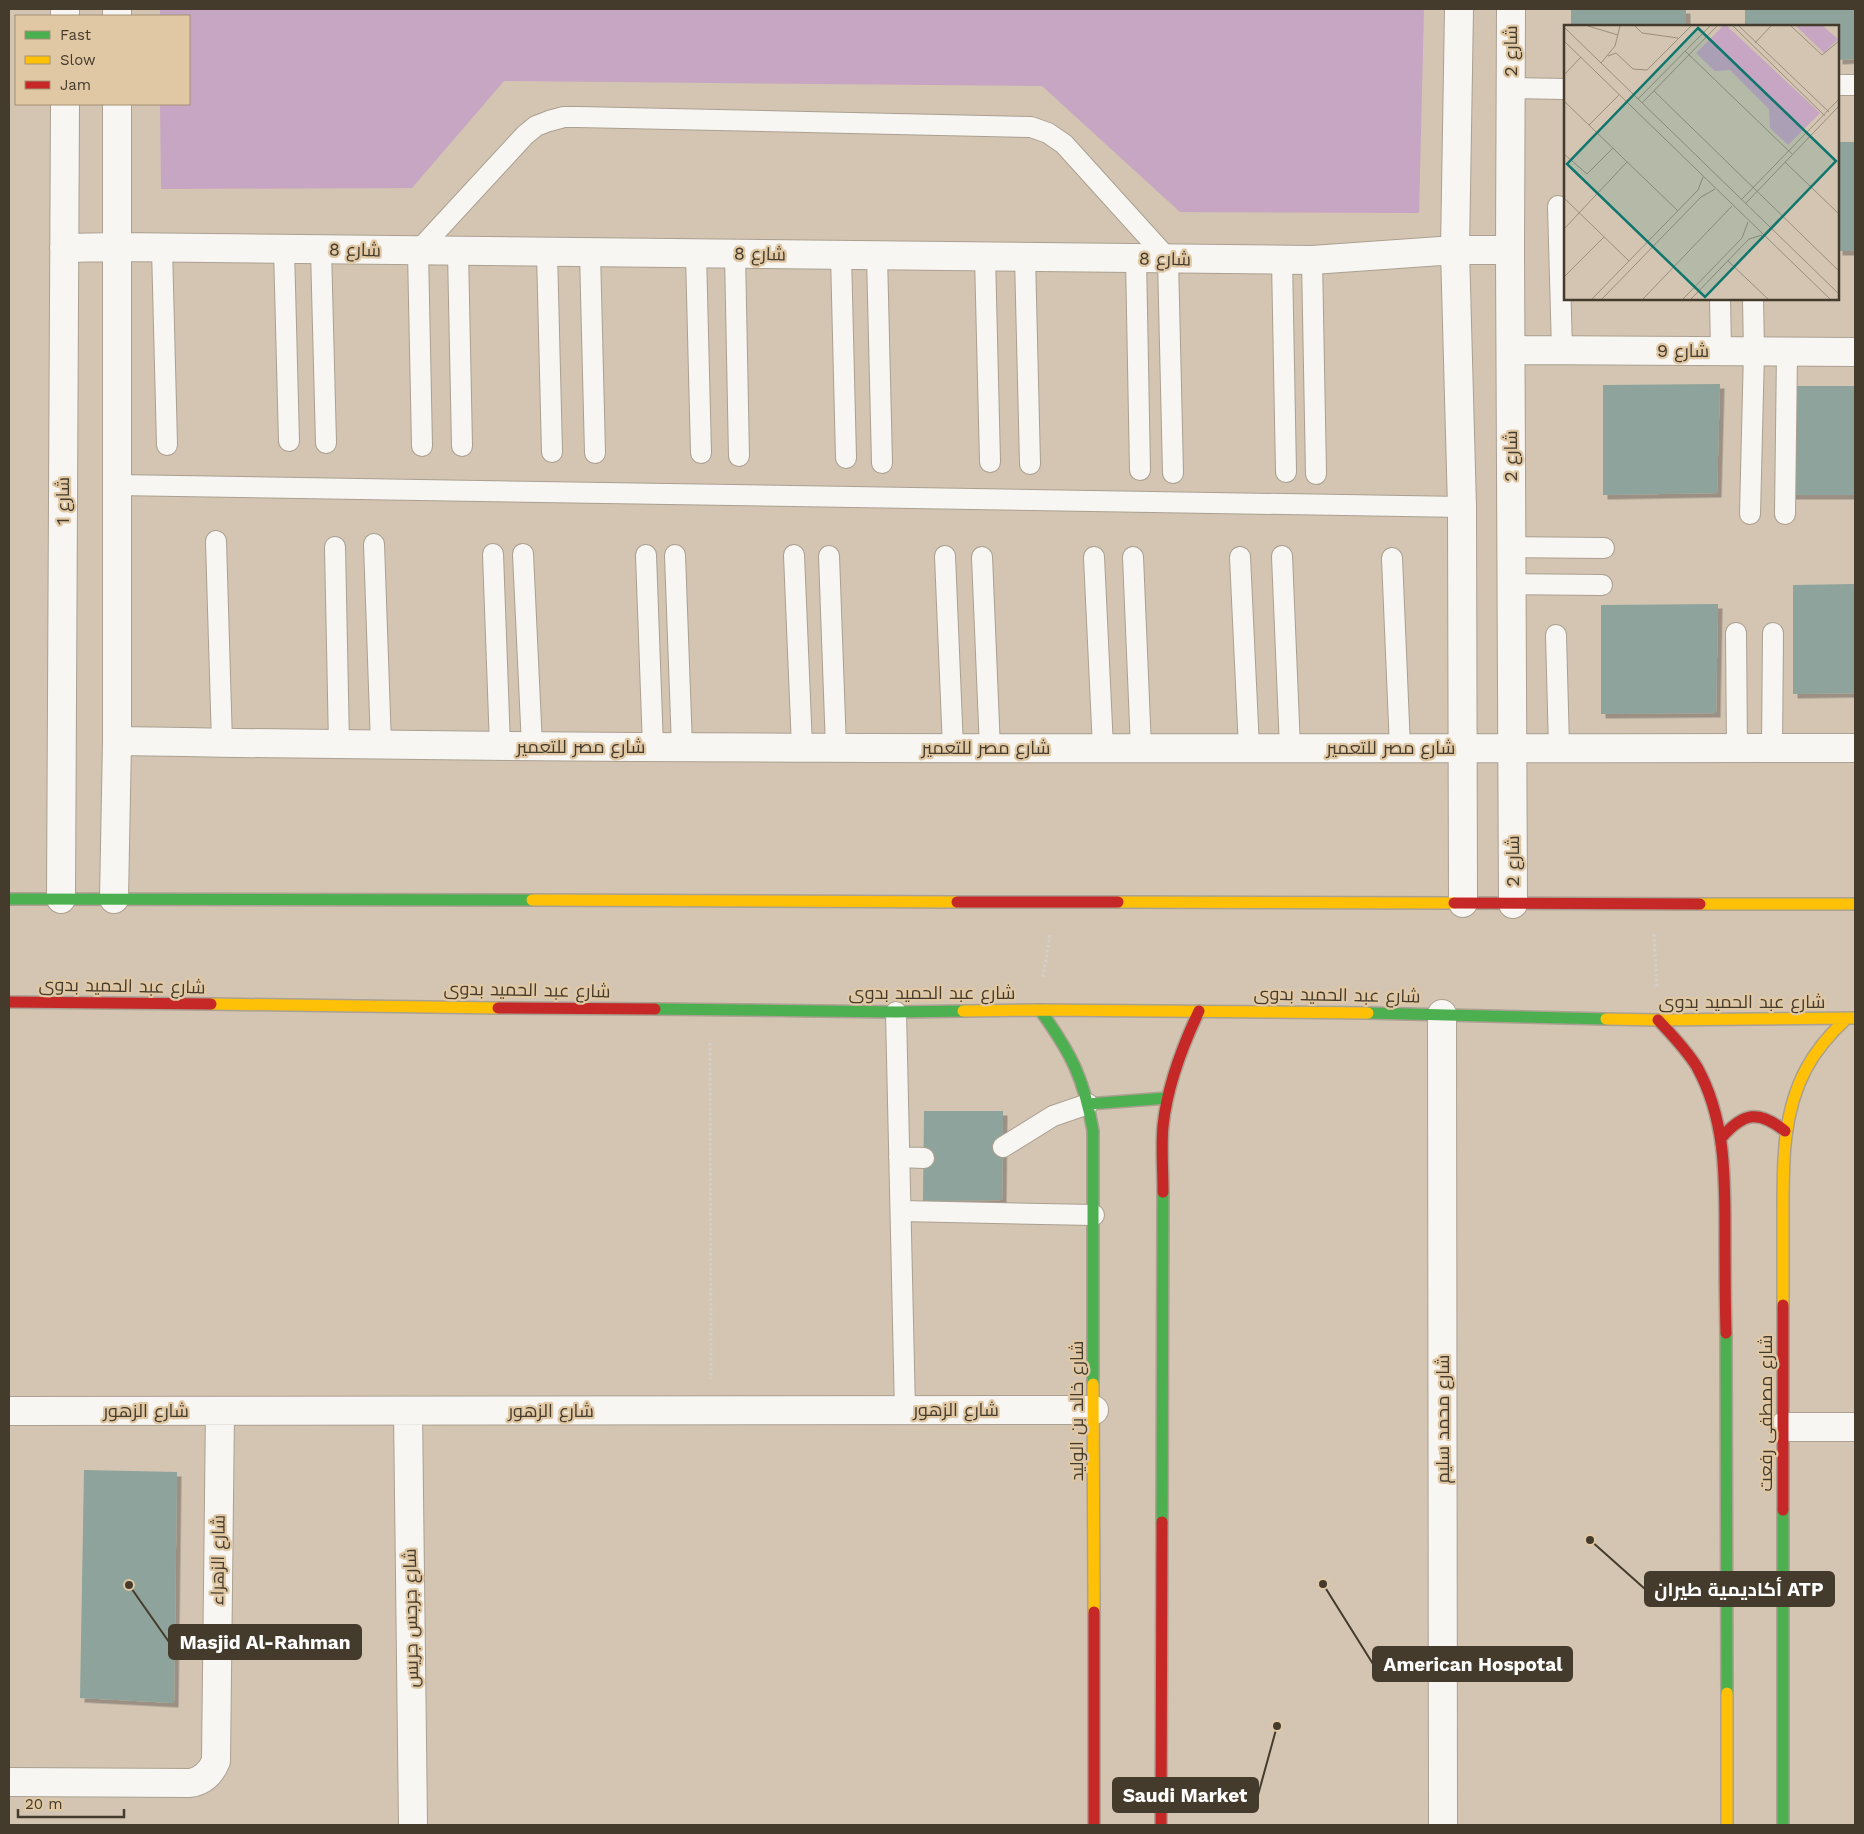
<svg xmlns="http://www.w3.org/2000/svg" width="1864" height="1834" font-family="'Work Sans',Cairo,sans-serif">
  <defs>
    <filter id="shadow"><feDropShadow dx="4.5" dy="4.5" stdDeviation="0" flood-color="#0004"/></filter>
  </defs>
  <rect width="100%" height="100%" fill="#d3c5b2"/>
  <path fill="#c6a6c2" d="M160,9h1264l-5,204 -239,-1 -138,-126 -538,-5 -92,107 -251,1 -1,-85h29v-88h-29z"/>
  <path fill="#8da39b" filter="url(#shadow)" d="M1571,9h115v17h-115z
    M1745,9h110v50l-17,1v-34h-93z
    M1838,142h17v109h-17z
    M1720,384l-3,109 -114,2v-110z
    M1790,386h65v109h-65z
    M1855,584v109l-62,1v-109z
    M1718,604l-2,109 -115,1v-109z
    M924,1111h79l-1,89 -79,1z
    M84,1470l93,2 -3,231 -94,-5z"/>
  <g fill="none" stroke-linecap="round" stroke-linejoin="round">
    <g stroke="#aba091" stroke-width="22">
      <path id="lane" d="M1838,85h17
        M1511,88l54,1
        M1558,206l4,144
        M162,248l5,197
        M284,249l5,192
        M321,250l5,193
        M458,251l4,195
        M547,252l5,200
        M590,253l5,200
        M696,254l5,199
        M735,254l4,202
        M841,255l5,203
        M877,256l5,207
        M985,256l5,206
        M1025,257l5,207
        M1136,258l4,212
        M1282,260l4,212
        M1312,260l4,214
        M1720,299l1,52
        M422,446l-4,-195 107,-116 11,-9 13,-5 15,-4h14l453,10 17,6 16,11 104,115 5,214
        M116,485l1346,22
        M1750,514l4,-163 -1,-52
        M1785,514l2,-162
        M216,541l6,202
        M374,544l7,201
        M335,547l4,197
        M1512,547l92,1
        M493,554l7,192
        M523,554l9,192
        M646,555l7,192
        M675,555l7,192
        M794,555l8,192
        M829,556l7,192
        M945,556l8,192
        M1282,556l8,192
        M982,557l8,192
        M1094,557l9,191
        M1133,557l8,191
        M1240,557l9,191
        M1392,558l8,190
        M1512,584l90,1
        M1736,633l1,115
        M1556,635l3,112
        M1772,748l1,-115
        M896,1012l9,399
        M1003,1147l50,-31 35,-12
        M899,1157l25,1
        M901,1211l193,4"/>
    </g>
    <g stroke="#aba091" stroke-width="30">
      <path id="street" d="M1459,9l-4,241 7,257 1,396
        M1511,9l-1,241 3,654
        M65,16v-7
        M117,16v-7
        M64,248l52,-1 1196,13 143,-10h55
        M1511,350l344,2
        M117,741c579,10 1159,7 1738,7
        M61,899l4,-795
        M114,899l3,-158v-637
        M1442,1014l1,811
        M9,1411l1085,-1
        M408,1411l5,414
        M1783,1427h72
        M9,1782l181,1c13,-2 21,-10 26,-22l4,-350"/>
    </g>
    <g stroke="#aba091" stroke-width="14">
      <path id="fast" d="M9,899l523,1
        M655,1009l241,3 67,-1
        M1040,1010c31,43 44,68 53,121v253
        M1368,1013l238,6
        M1088,1104l79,-6
        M1726,1333l1,360
        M1783,1510v315
        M1162,1522l1,-330"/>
    </g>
    <g stroke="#aba091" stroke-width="14">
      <path id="slow" d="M532,900l425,2
        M1118,902l336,1
        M1700,904h155
        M211,1004l287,4
        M963,1011l77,-1 328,3
        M1606,1019l52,1 197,-2
        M1783,1305c0,-30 0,-61 0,-91 0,-49 -1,-100 23,-145 10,-19 24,-35 40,-50
        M1093,1384l1,228
        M1727,1693v132"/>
    </g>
    <g stroke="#aba091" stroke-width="14">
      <path id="jam" d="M957,902h161
        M1454,903l246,1
        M9,1002l202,2
        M498,1008l157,1
        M1658,1020c14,15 28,29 39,47 28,51 28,106 28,163 0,35 0,69 1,103
        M1722,1137c22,-25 37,-27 63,-6
        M1163,1192c0,-22 -2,-45 0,-66 4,-40 19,-79 36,-115
        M1783,1305v205
        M1094,1612v213
        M1161,1825l1,-303"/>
    </g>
    <path stroke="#d4cfc9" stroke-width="3" stroke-dasharray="2.5 2.5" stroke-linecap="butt" d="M1654,934l3,54
      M1043,977l7,-43
      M710,1043l1,336"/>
    <use href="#lane" stroke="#f8f6f3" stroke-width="20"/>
    <use href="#street" stroke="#f8f6f3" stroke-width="28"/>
    <use href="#fast" stroke="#4caf50" stroke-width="11"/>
    <use href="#slow" stroke="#ffc107" stroke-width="11"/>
    <use href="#jam" stroke="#c62828" stroke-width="11"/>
  </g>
  <g text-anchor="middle" stroke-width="4.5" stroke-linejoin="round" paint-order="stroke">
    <g font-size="18" fill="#453b2c" stroke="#e1c8a4">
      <text transform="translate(1511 51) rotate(-90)" y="6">شارع 2</text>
      <text transform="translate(355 250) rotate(1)" y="6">شارع 8</text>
      <text transform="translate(760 254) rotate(1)" y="6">شارع 8</text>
      <text transform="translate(1165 259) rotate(1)" y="6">شارع 8</text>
      <text x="1683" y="357">شارع 9</text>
      <text transform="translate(1511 456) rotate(-90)" y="6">شارع 2</text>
      <text transform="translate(63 501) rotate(-90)" y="6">شارع 1</text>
      <text x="581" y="753">شارع مصر للتعمير</text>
      <text x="986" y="754">شارع مصر للتعمير</text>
      <text x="1391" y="754">شارع مصر للتعمير</text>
      <text transform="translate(1513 861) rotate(-90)" y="6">شارع 2</text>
      <text transform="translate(122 986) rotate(1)" y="6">شارع عبد الحميد بدوى</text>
      <text transform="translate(527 990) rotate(1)" y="6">شارع عبد الحميد بدوى</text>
      <text x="932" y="999">شارع عبد الحميد بدوى</text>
      <text transform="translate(1337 995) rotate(1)" y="6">شارع عبد الحميد بدوى</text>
      <text x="1742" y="1008">شارع عبد الحميد بدوى</text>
      <text x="956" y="1416">شارع الزهور</text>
      <text x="146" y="1417">شارع الزهور</text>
      <text x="551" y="1417">شارع الزهور</text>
      <text transform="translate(1077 1411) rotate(-90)" y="6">شارع خالد بن الوليد</text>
      <text transform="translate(1766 1413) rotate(-90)" y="6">شارع مصطفى رفعت</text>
      <text transform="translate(1443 1419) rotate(-90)" y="6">شارع محمد سليم</text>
      <text transform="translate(218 1560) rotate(-89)" y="6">شارع الزهراء</text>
      <text transform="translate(411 1618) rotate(-91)" y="6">شارع جرجس جريس</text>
    </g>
  </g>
  <g transform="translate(1564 25)">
    <rect width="275" height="275" fill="#d3c5b2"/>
    <path d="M159,1h4l93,87 -32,32 -18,-17 -1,-19 -39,-39 -15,1 -19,-18zM232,1h27l15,13 -14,14z" fill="#c6a6c2"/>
    <path fill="none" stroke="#9a8e7c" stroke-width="1" d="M24,1l30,9M71,1l7,7 36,5M169,1l92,90M175,1l90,86M227,1l31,29 17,-14M0,2l275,267M0,16l266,258M191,18l16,-17M121,26l107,103M44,31l8,-3 17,16 14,1 44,-44M37,38l14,-17 5,-20M0,50l17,-18M90,66l185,180M74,74l72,-73M0,76l114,110M78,78l75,-77M25,100l30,-30M0,129l23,20 26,-26M221,137l54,52M0,173l65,63M178,174l97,-100M182,178l93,-97M0,204l63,-67M164,236l40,38M0,252l40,-40M28,274l106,-109 5,-13M38,274l99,-102 14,-8M79,274l89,-93M119,274l59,-61 6,-16M127,274l58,-60 13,-4"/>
    <path fill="#0f766e" fill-opacity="0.15" stroke="#0f766e" stroke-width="2.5" d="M134,3l138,133 -131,136 -138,-133z"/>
    <rect width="275" height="275" fill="none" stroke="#453b2c" stroke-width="2.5"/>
  </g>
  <path fill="none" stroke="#453b2c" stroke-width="2" d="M1590 1540L1645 1589M129 1585L169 1642M1323 1584L1373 1664M1277 1726L1258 1795"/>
  <g fill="#453b2c" stroke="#e1c8a4" stroke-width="2">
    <circle cx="1590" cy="1540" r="5"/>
    <circle cx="129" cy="1585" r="5"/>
    <circle cx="1323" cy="1584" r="5"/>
    <circle cx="1277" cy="1726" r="5"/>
  </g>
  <g fill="#453b2c" stroke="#453b2c" stroke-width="2">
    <rect x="1645" y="1572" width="189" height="34" rx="5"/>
    <rect x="169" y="1625" width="192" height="34" rx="5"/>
    <rect x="1373" y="1647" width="199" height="34" rx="5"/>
    <rect x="1113" y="1778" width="145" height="34" rx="5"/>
  </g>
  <g font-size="19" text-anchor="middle" font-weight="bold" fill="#fff">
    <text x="1739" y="1596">أكاديمية طيران ATP</text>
    <text x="265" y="1649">Masjid Al-Rahman</text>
    <text x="1473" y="1671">American Hospotal</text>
    <text x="1185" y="1802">Saudi Market</text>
  </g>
  <rect width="1864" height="1834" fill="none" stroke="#453b2c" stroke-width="20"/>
  <rect x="15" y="15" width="175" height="90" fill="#e1c8a4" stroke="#a39074"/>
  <rect x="25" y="31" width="25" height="8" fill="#4caf50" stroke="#a39074"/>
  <text x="60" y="40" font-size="15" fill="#453b2c">Fast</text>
  <rect x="25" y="56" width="25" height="8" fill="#ffc107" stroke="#a39074"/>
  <text x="60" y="65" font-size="15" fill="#453b2c">Slow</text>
  <rect x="25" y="81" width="25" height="8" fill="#c62828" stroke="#a39074"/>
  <text x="60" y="90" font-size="15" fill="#453b2c">Jam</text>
  <path d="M18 1809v8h106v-8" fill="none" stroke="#453b2c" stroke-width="2.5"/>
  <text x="25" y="1809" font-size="15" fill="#453b2c" stroke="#e1c8a4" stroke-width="4" paint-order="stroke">20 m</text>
</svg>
